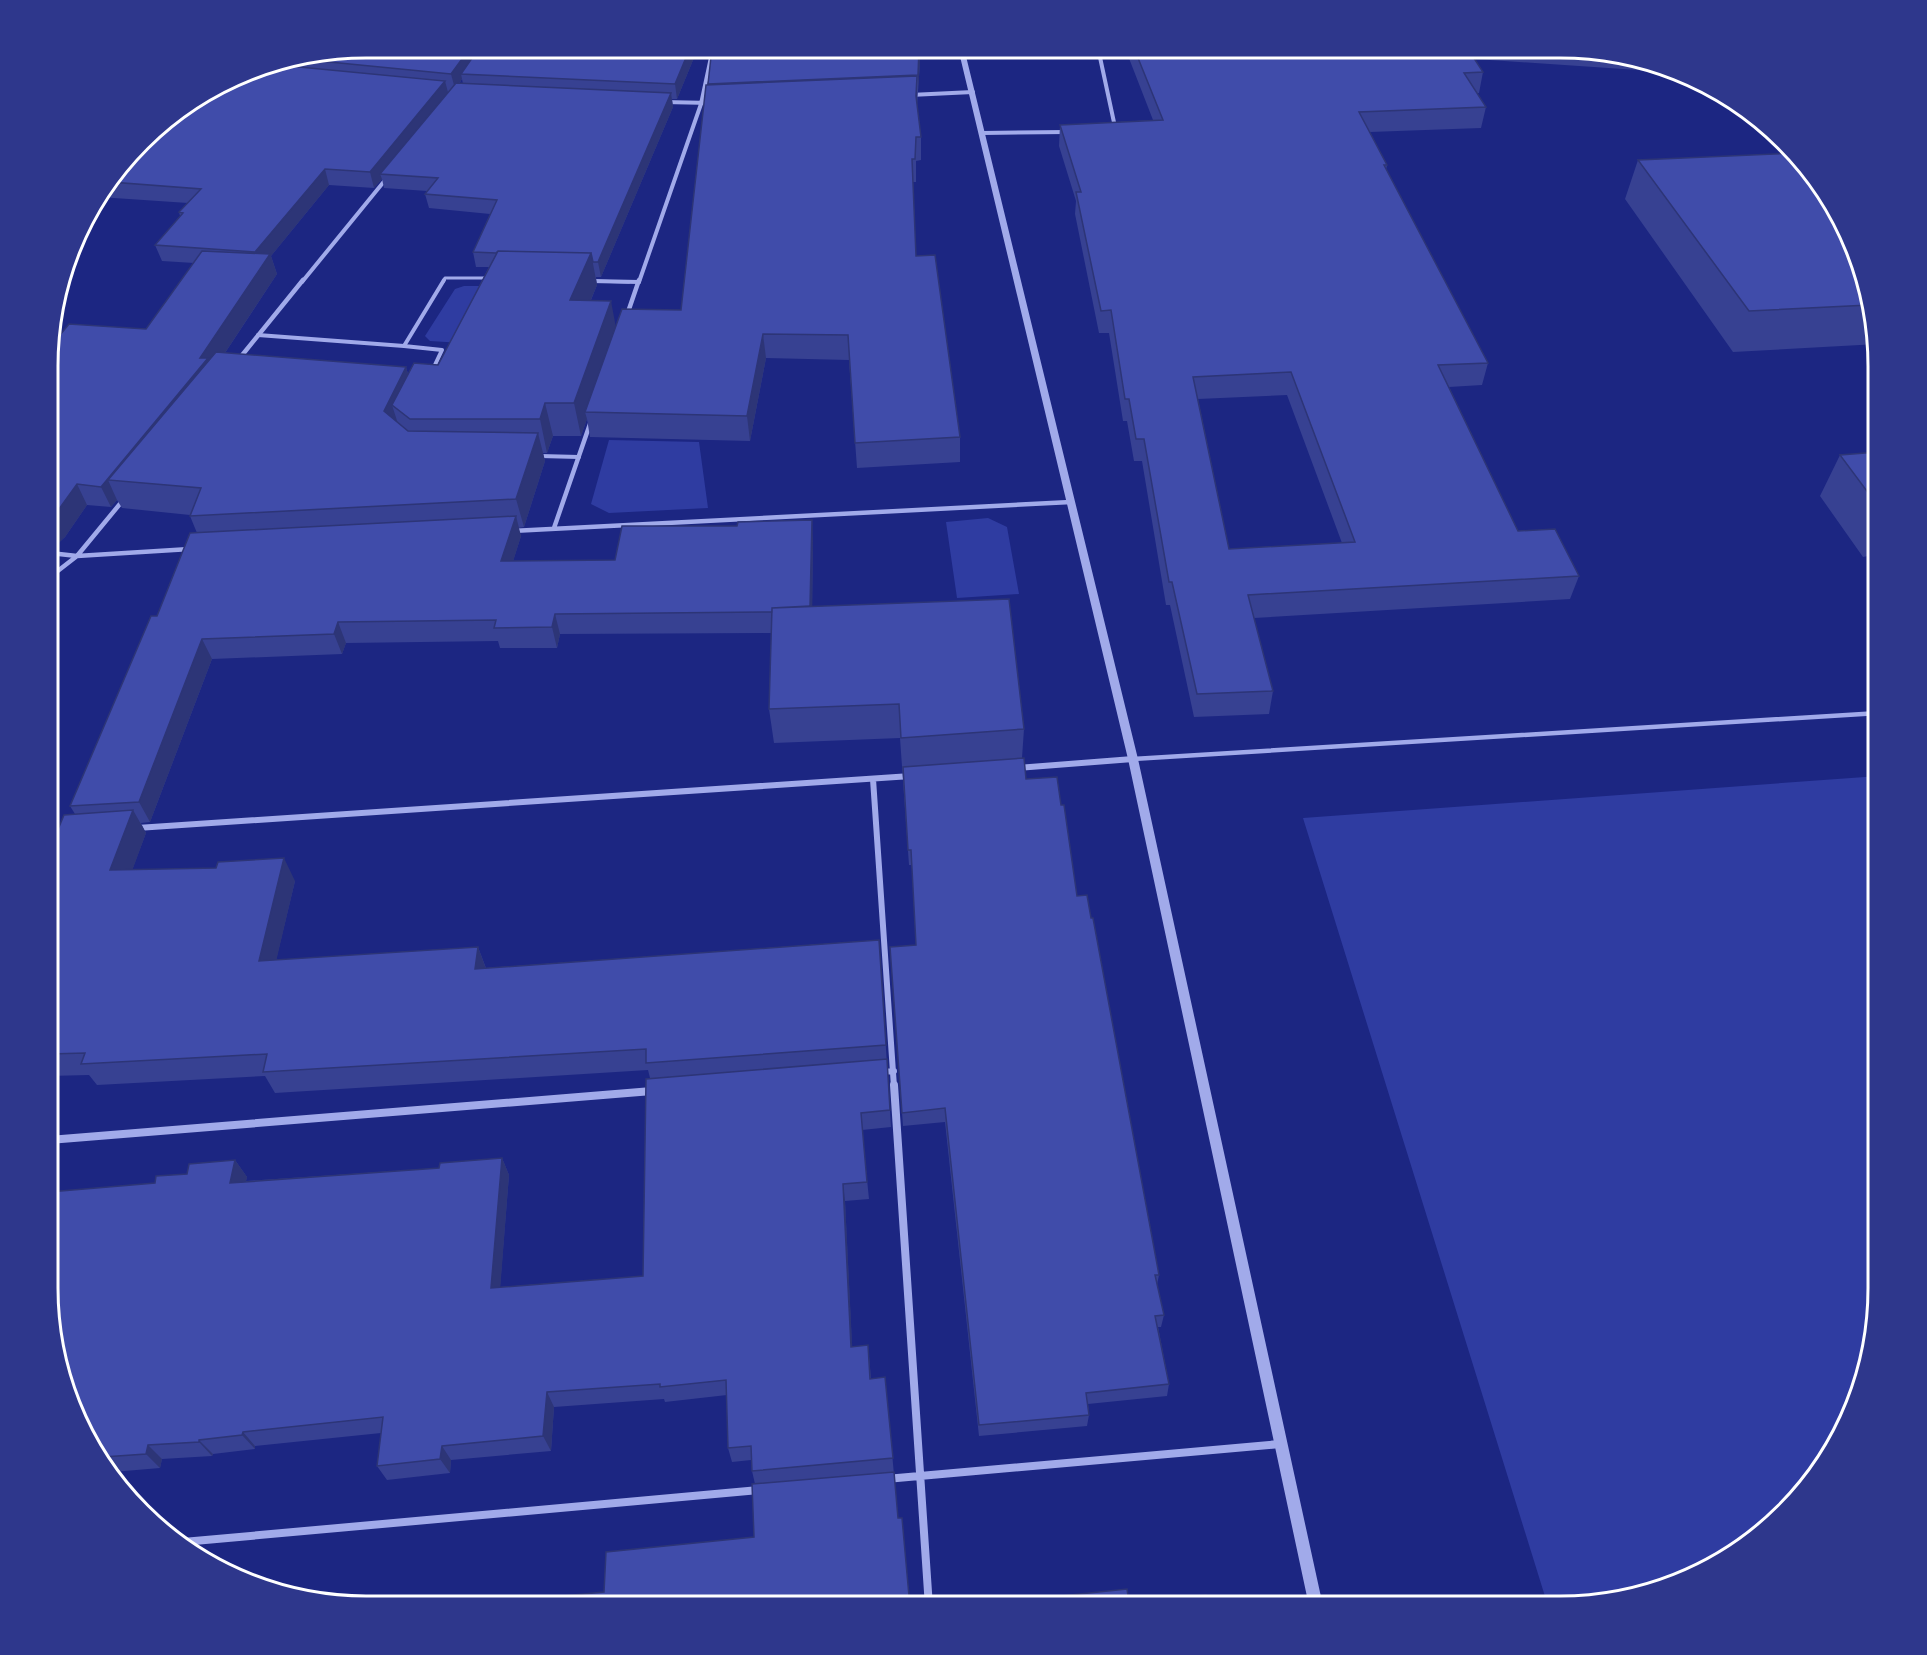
<svg xmlns="http://www.w3.org/2000/svg" width="1927" height="1655" font-family="Karla,sans-serif">
  <rect width="100%" height="100%" fill="#1c2682"/>
  <path fill="#2f3ca1" d="M464,286h32l-34,57 -32,-2 -5,-5 30,-47z
    M609,440l90,2 9,66 -99,5 -18,-9z
    M988,518l19,9 12,67 -62,4 -11,-76z
    M1879,776v513l-24,122 -69,103 -103,69 -102,23h-33l-245,-788z"/>
  <g fill="none" stroke-linecap="round" stroke-linejoin="round">
    <path stroke="#a1aaea" stroke-width="3" d="M591,281l38,1
      M443,282l2,-4h42"/>
    <path stroke="#a1aaea" stroke-width="4" d="M591,281l48,1
      M258,335l146,11 40,-66
      M404,346l38,4 -9,19
      M540,456l39,1"/>
    <path stroke="#a1aaea" stroke-width="4.5" d="M1133,759l746,-46"/>
    <path stroke="#a1aaea" stroke-width="4" d="M1098,48l17,79
      M910,95l63,-3
      M664,102l47,1
      M983,133l84,-1
      M302,282l84,-103
      M639,282l62,-178 12,-56"/>
    <path stroke="#a1aaea" stroke-width="4.5" d="M627,315l12,-35
      M239,359l64,-79
      M554,528l37,-107
      M512,531l559,-29
      M50,553l27,3 113,-7
      M50,577l27,-21 47,-57"/>
    <path stroke="#a1aaea" stroke-width="6" d="M1017,768l116,-9
      M873,779l21,308
      M137,828l774,-52
      M50,834l14,-1
      M881,1072l13,-1"/>
    <path stroke="#a1aaea" stroke-width="8" d="M894,1085l35,522
      M49,1140l603,-49
      M886,1479l394,-35
      M183,1542l576,-52"/>
    <path fill="#a1aaea" fill-rule="evenodd" d="M958,48h6l174,711 185,847h-14l-181,-847z"/>
  </g>
  <path fill="#374192" fill-rule="evenodd" d="M366,48h332l-21,51h-5l1,8 -72,170h-5l1,8 -6,15 25,27 65,-17 238,-262 1,15 -3,43 4,31v23l-5,1v21h-3l3,74 44,181v25l-103,6 -8,-108 -83,-2 -16,83 -160,-4 -3,-18 -6,17h-28l-6,17h-4l2,8 -21,66 -6,1 3,8 -8,25 102,-1 198,-20 -1,66 212,123 -2,29 4,21 35,26 16,91 14,22 68,357 -2,10 7,30 -3,12h-3l11,57 -2,12 -79,8 1,11 -2,11 -108,10 -34,-314 -42,4 -13,-179 26,-2 -4,-80h-3l-9,-127 -126,5 -5,-34 3,-76 -212,1 -3,14h-57l-2,-7 -152,2 -4,11 -130,5 -62,163 -9,1 5,10 -14,37 163,11 -19,79 202,-13 8,21 393,-28 12,187 -29,3 7,69 -24,2 7,146 16,-2 3,34 14,-2 13,141 -294,74 150,-55 1,-53 -3,-13 -1,-11 -19,2 -4,-14 -1,-53 -62,7 -1,-3 -110,8 -3,44 -100,9 -1,13 -63,7 -10,-14 4,-33 -126,13v3l-42,5 -1,2 -50,3 -2,9 -47,4 -41,-61 83,-228 80,-23 12,17 -1,4 193,-13 63,-10 7,17 -9,112 143,-11 7,-198 -2,-8 -373,23 -10,-17 -168,9 -8,-10 -40,1 1,-232h2l23,-30 -5,-8 87,-190 40,-83 -7,-17v-1l-68,-7 -5,-8 -6,7 -24,-2 -22,32 -13,12 -1,-203 95,-17 48,-66 -32,-2 -7,-16 25,-29 -1,-4 9,-9 -89,-6 58,-70 107,-62zM462,79l1,5h-4zM382,179l2,9 43,3 -2,3 4,14 61,6 -17,38 3,15h13l-51,98 -30,9 -2,-7 -181,-14 52,-79 -6,-18 58,-71 45,3z
    M1125,48l457,1 85,23 -192,-13 8,13 -4,21h-2l9,14 -5,21 -111,4 17,33 -1,5 102,193 -6,22 -33,2 69,144 61,45 -9,23 -316,19 19,73 -4,23 -75,3 -24,-112h-4l-24,-144h-8l-7,-40h-4l-14,-88h-10l-24,-119 1,-13 -17,-55 1,-21 93,-5zM1287,395l55,148 -113,6 -31,-150z
    M1638,160l217,84 23,100 -145,8 -108,-153z
    M1878,452v120l-10,-16 -5,1 -43,-61 20,-41z"/>
  <path fill="#2d3577" d="M470,48h15l-24,26 1,5 -7,10 -4,-15z
    M690,48h8l-21,51 -2,-15z
    M919,48l1,15 -2,27v-15z
    M282,62l1,2 -8,7 -3,-7z
    M917,76v23l-1,20v-23z
    M445,81l4,15 -69,78 2,5 -8,9 -4,-16z
    M671,93l2,14 -72,170 -3,-15z
    M325,169l4,16 -58,71 6,18 -64,97 -105,109 9,20 -6,7 -10,-20 99,-129 61,-90 -6,-16z
    M591,253l6,32 -20,48 -7,-33z
    M611,301l6,32 -32,79 2,7 -6,17 -7,-33z
    M763,334l3,24 -16,83 -3,-25z
    M406,367l8,28 -22,10 7,22 -15,-16z
    M545,403l8,33 -6,17 -7,-34z
    M538,433l7,28 -21,66 -8,-28z
    M77,484l10,21 -22,32 -13,12h-2v-29z
    M516,516l5,20 -14,45 -6,-20z
    M812,520l1,20 -1,92 -2,-20z
    M555,614l5,20 -3,14 -5,-21z
    M338,622l8,21 -4,11 -8,-20z
    M202,639l10,20 -62,163 -11,-20z
    M133,810l13,23 -22,60 -14,-23z
    M284,858l11,23 -24,102 -12,-22z
    M478,947l8,22h-11z
    M502,1158l7,17 -10,129 -8,-16z
    M235,1160l12,17 -5,22 -12,-16z
    M843,1184l2,17 8,161 -2,-15z
    M547,1392l7,15 -3,44 -8,-15z
    M243,1432l12,14v3l-13,-14z
    M199,1440l14,14 -1,2 -13,-14z
    M148,1445l14,14 -2,9 -14,-14z
    M442,1446l9,14 -1,13 -10,-14z"/>
  <path fill="#404caa" stroke="#2d3577" stroke-width="1.5" fill-rule="evenodd" d="M366,48h104l-19,26 -152,-15z
    M479,48h211l-15,36 -214,-10z
    M712,48h207l-1,27 -210,9z
    M1134,48l334,1 15,23 -19,1 22,34 -127,5 28,53h-3l104,198 -50,2 80,166 37,-2 24,47 -331,19 25,96 -76,3 -25,-112h-3l-25,-143h-8l-7,-40h-4l-14,-89 -10,1 -25,-119h5l-21,-67 103,-5zM1291,372l64,170 -126,7 -36,-172z
    M268,64l177,17 -75,91 -45,-3 -70,83 -100,-7 28,-32 -4,-1 22,-23 -90,-7 46,-55 107,-62z
    M917,76l-1,20 5,41h-5l-1,22h-3l4,97 19,-1 25,182 -105,6 -7,-108 -85,-1 -16,82 -162,-4 37,-103 59,1 25,-225z
    M456,83l215,10 -73,169h-5l-2,-9 -93,-2 -2,2 -23,-1 24,-52 -72,-6 13,-16 -58,-4z
    M1794,153l61,91 14,61 -120,6 -111,-151z
    M202,251l68,3 -70,104h8l-107,129 -24,-3 -23,32 -4,4 1,-174 18,-22 77,5z
    M498,251l93,2 -21,47 41,1 -37,102h-29l-5,16h-130l-18,-14 22,-42 24,2z
    M216,352l190,15 -22,44 24,20 130,2 -22,66 -326,17 11,-28 -93,-8z
    M1878,452v54l-38,-51z
    M516,516l-15,45 114,-1 7,-34h115l1,-4 74,-2 -2,86 -38,2v4l-217,2 -3,13 -58,1 2,-8 -158,2 -4,12 -132,5 -63,163 -69,4 81,-190h6l33,-83z
    M1009,599l15,130 -123,9 -2,-34 -130,5 3,-101z
    M1024,758l2,21 31,-2 4,28h3l13,91 10,-1 4,23h2l66,357h-4l9,40 -9,1 14,68 -83,9 3,22 -110,10 -34,-317 -43,5 -12,-166 26,-2 -5,-95h-3l-5,-83z
    M133,810l-23,60 106,-2 2,-6 66,-4 -25,103 219,-14 -3,22 404,-29 7,105 -240,18v-14l-383,23 4,-18 -186,10 4,-11 -36,1 1,-210h2l12,-29z
    M887,1059l3,51 -29,3 6,69 -24,2 8,163 17,-2 2,34 15,-2 8,81 -141,13 -1,-25 -23,2 -2,-68 -66,7v-3l-113,8 -4,44 -101,10 -2,13 -63,7 6,-49 -140,15 -1,3 -43,5v2l-51,3 -2,9 -43,3 -31,-46 -23,-101v-118l106,-9 1,-7 31,-2 2,-10 46,-4 -5,23 209,-15 1,-5 62,-5 -11,130 152,-12 3,-197z
    M894,1472l4,46h4l8,89h-463l157,-15 2,-40 148,-15 -2,-53z
    M1127,1589l2,14 77,-8 2,12h-165l-1,-9z
    M444,1603v4h-37z"/>
  <path d="M0 0H1927V1655H0ZM366 58H1560A308 308 0 0 1 1868 366V1288A308 308 0 0 1 1560 1596H366A308 308 0 0 1 58 1288V366A308 308 0 0 1 366 58Z" fill="#2e378c" fill-rule="evenodd"/>
  <path fill="none" stroke="#fff" stroke-width="3" d="M366 58H1560A308 308 0 0 1 1868 366V1288A308 308 0 0 1 1560 1596H366A308 308 0 0 1 58 1288V366A308 308 0 0 1 366 58Z"/>
</svg>
